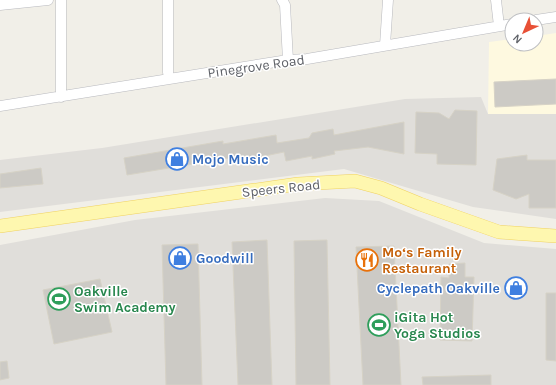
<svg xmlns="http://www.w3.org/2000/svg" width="556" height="385" font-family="Karla,sans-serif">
  <rect width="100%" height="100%" fill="#f1efe8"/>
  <path fill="#fef9e0" d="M556,33v81h-68l1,-72 23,-3v5h24v-8z"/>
  <path fill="#e0deda" d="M481,97l7,17h68v105l-83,-12 -129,-38 -344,43v-52l102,-12 303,-49z
    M325,198l54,3 105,42 72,6v136h-556v-140l135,-25z"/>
  <path fill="#cccac5" stroke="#d6d2c6" d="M556,79v25l-61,3 -1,-25z
    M455,110l22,1 -1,54 -39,-1v-10l-22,-1 1,-41 23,1 10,6z
    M404,122v32l-36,-7 -34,4 1,3 -23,5v-3l-26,5 -2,-9 -48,10 -1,-5 -108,18 -3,-17 99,-17v3l53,-9 1,8 32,-5 3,-5 21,-4 1,6z
    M527,155v5h29v48h-27v-14l-13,5 -23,-9 4,-31z
    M41,168l2,16 -43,4v-14z
    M267,240l5,145h-34l-6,-143z
    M327,240l3,145h-34l-2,-144z
    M198,244l4,141h-36l-4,-140z
    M394,246l7,139h-38l-7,-138z
    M465,263v14h9l-2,64 -32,-1 1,-63 8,1v-14z
    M100,279l12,53 -58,12 -11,-54z
    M546,293h10v68l-10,-1z
    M7,361l2,17 -9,2v-18z
    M491,375v10h-68l-1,-8z"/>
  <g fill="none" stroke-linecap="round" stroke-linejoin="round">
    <g stroke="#b8b9be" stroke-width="11">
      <path id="minor" d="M61,0v97
        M168,0v72l1,7
        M282,0l3,5 3,55
        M496,0l3,26
        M0,5l48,-5
        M536,20l20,-3
        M385,45l3,-45
        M0,106l288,-46 19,-1 205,-35"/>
    </g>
    <g stroke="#f0d261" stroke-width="14">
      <path id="major" d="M0,226l298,-42 57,-3 26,7 39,16 79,28 57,4"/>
    </g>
    <use href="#minor" stroke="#fff" stroke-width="10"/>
    <use href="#major" stroke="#fef7af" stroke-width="13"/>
  </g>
  <defs>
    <g id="shop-ring" transform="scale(1.15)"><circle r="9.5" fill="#fff" stroke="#3f7fe0" stroke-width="1.5"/><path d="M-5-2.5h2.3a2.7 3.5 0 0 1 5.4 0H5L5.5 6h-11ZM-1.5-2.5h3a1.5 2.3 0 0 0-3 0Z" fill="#3f7fe0"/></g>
    <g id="restaurant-ring" transform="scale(1.15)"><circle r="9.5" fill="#fff" stroke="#e8710a" stroke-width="1.5"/><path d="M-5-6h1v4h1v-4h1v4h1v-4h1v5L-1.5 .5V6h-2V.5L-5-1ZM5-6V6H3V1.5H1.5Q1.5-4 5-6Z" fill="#e8710a"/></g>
    <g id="stadium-ring" transform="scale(1.15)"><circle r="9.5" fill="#fff" stroke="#2e9e5b" stroke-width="1.5"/><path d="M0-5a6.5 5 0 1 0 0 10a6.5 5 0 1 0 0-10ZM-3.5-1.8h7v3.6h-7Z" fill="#2e9e5b"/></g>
  </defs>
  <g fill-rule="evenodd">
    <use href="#shop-ring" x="177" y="159"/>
    <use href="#shop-ring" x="180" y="258"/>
    <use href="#restaurant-ring" x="367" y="260"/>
    <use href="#shop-ring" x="516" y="288"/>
    <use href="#stadium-ring" x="59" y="299"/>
    <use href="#stadium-ring" x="379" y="325"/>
  </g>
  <g text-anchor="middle" stroke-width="3" stroke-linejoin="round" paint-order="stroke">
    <g font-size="14" fill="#5f6268" stroke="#fff">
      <text transform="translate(256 66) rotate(-8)" y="5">Pinegrove Road</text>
      <text transform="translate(281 188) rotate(-6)" y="5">Speers Road</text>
    </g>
    <g font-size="14" font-weight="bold" fill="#366cbe" stroke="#fff" text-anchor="start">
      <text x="192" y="164">Mojo Music</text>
      <text x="196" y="263">Goodwill</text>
      <text x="500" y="293" text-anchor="end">Cyclepath Oakville</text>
    </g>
    <g font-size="14" font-weight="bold" fill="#c56008" stroke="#fff" text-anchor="start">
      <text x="382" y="257">Mo‘s Family<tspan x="382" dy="16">Restaurant</tspan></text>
    </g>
    <g font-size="14" font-weight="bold" fill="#27864d" stroke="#fff" text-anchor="start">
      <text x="74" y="296">Oakville<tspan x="74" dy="16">Swim Academy</tspan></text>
      <text x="394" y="322">iGita Hot<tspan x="394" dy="16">Yoga Studios</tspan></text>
    </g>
  </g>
  <g transform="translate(524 32) rotate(224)"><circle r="19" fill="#ffffff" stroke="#bfc0c3"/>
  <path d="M0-3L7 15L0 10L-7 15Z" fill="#e85036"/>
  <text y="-6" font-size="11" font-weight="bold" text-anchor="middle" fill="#5f6268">N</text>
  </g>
</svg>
